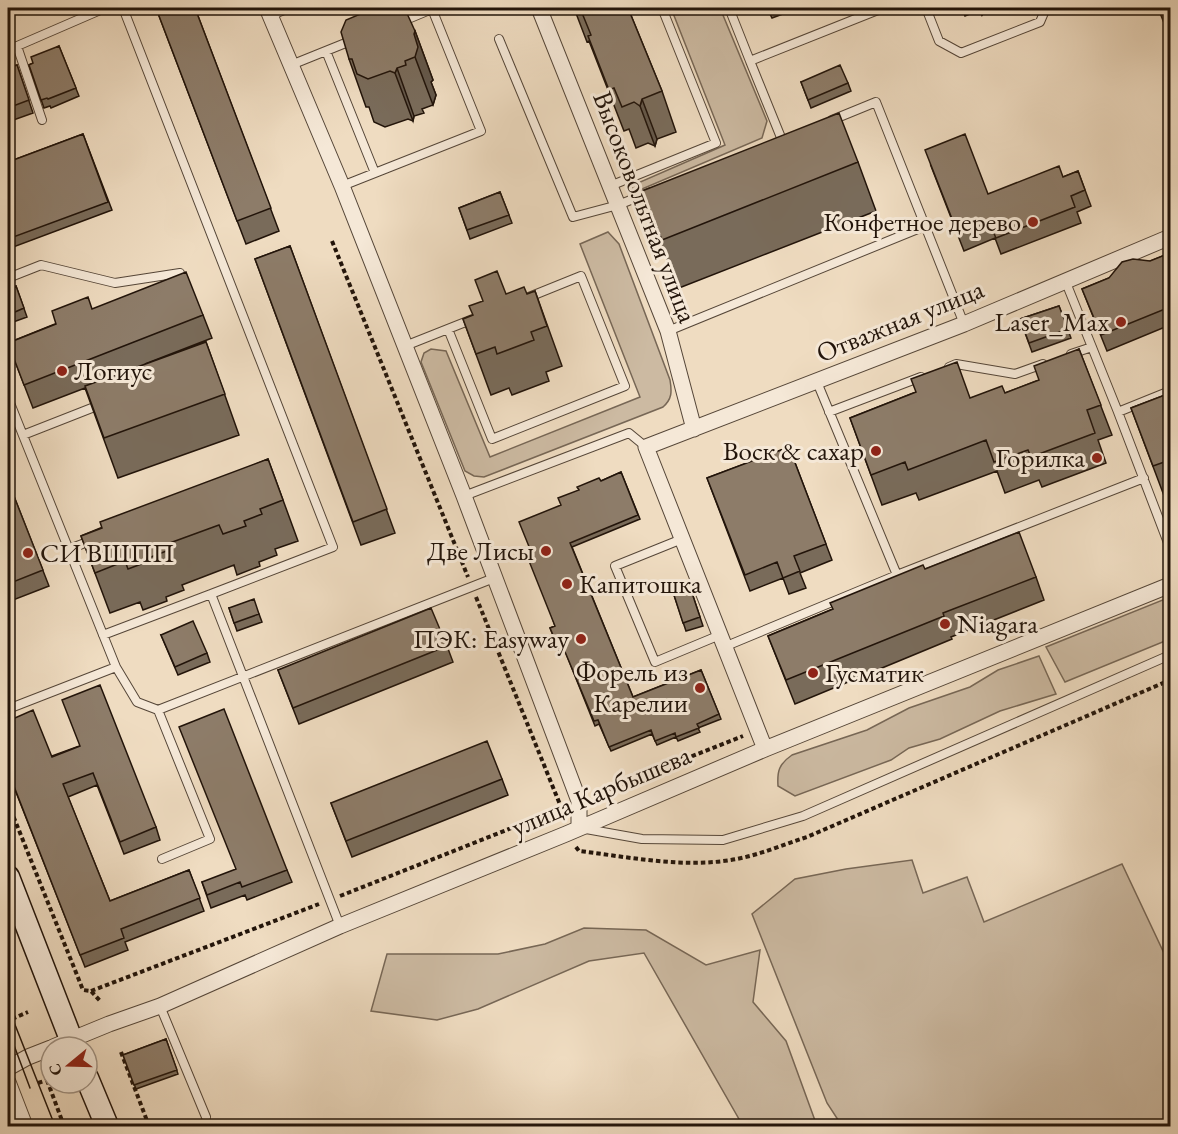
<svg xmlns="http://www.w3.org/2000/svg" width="1178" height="1134" font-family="'EB Garamond',serif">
  <rect width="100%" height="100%" fill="#efdcc1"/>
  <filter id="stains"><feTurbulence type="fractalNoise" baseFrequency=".00333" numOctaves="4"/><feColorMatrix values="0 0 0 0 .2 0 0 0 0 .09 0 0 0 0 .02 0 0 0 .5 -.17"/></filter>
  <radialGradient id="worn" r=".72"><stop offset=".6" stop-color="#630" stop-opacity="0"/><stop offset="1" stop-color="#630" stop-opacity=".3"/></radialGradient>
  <path fill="#ccbaa2" stroke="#776756" stroke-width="1.5" d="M671,8h49l47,113 -5,17 -127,54 -4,-6 94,-41z
    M608,232l11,12 51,136c2,12 2,19 -7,27l-179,70 -10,-1 -9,-5 -44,-109 3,-9 7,-4 15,2 44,106 150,-60 -60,-153z
    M1170,597v42l-105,43 -19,-35z
    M1039,656l17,38 -56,17 -60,28 -31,9 -18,12 -96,36 -17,-10c-1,-15 1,-22 14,-31l75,-25 42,-22 61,-21 28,-17z
    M912,860l11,33 44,-16 17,45 138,-58 48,102v160h-328l-15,-23 -75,-189 43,-35 51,-10z
    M584,928l62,2 60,35 54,-15 -7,52 33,39 31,85h-74l-99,-173 -55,8 -111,48 -41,11 -66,-9 16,-57h111l47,-10z"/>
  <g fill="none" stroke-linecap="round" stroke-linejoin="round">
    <g stroke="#554638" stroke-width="10">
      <path id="service" d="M123,8l210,539 -122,47 129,332
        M729,8l21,53
        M926,8l13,33 22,12 79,-31 6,-14
        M270,16l19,-8
        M499,39l74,178 45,-12 33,-13
        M17,46l25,74
        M8,50l97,-42
        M326,51l49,122
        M291,65l62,-25
        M832,120l44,-18 88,222
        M782,140l-32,-79 133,-53
        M342,186l139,-55 -49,-122 -31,13
        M610,186l106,-43 -54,-135
        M8,278l33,-13 74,18 65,-10
        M1065,280l53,132 52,-21
        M448,329l44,110 133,-53 -44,-110 -52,21
        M668,331l257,-105
        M405,346l68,-27
        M1071,354l21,-7
        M949,367l7,-3 59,10 28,-10
        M8,398l108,269 -108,42
        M829,412l92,-35
        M1118,412l52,136
        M23,435l79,-31
        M464,496l165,-63 17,14
        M682,539l-67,27 40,96 65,-27
        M69,549l24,-9
        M897,575l247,-97
        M103,635l108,-41
        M724,647l173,-72 -80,-193
        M116,667l21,35 21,8 336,-132
        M158,710l52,129 -48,20
        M586,829l56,10 81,1 80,-24 367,-161
        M160,1006l46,111"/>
    </g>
    <g stroke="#554638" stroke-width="17">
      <path id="minor" d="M267,8l75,178 122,310 115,305v27
        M539,8l129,323 26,98
        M765,749l-119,-302 318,-123 206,-87
        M53,1047l56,-23 51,-18 180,-80 226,-92 199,-85 405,-164
        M8,1068l20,-11 23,-9
        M8,1082l17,44"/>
    </g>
    <g stroke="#22140a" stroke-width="25">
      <path id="secondary" d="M8,877l66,170
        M87,1078l20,48"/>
    </g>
    <path stroke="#22140a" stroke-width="4" stroke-dasharray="4.5 3" stroke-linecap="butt" d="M332,241l136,336
      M476,597l85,210
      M594,795l149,-59
      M8,803l75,187 8,1 10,11
      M576,847l3,4c50,6 102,17 152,9 26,-4 51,-15 76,-23l363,-157
      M340,896l222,-88
      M91,991l228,-87
      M12,1019l16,-7
      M121,1052l28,74
      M47,1080l17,46
      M38,1083l13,-4"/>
    <use href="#service" stroke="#f5e8d7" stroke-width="8"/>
    <use href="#minor" stroke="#f5e8d7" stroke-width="15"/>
    <use href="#secondary" stroke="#f5e8d7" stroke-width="22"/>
    <path stroke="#22140a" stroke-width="1.5" d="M8,1007l47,119
      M9,1032l21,56"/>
  </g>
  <path fill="#796b5a" stroke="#22140a" stroke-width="1.5" d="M156,8h39l84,223 -33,13z
    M384,8l31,23 18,49 -2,2 5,13 -3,10 -11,4 2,4 -10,3 -1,5 -5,-2 -23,8 -11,-5 -5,-15h-3l-17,-48 14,-46 10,-4z
    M574,8h54l34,83 14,41 -19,7 -2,7 -7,-3 -12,5 -7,-19 -5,2 -35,-90 -2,1z
    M767,8h32l-27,10z
    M962,8h24l-4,7 -5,-4 -12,5z
    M59,46l20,50 -28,12 -1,-2 -6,2 -15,-43 4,-2z
    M17,65l16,48 -25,9v-54z
    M801,82l47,1 3,8 -40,17z
    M83,134l29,76 -104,39v-87z
    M858,162l18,49 -197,77 -20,-49 -17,-48z
    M931,166l57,28 75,-17 15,-6 13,35 -14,6 4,11 -80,31 -6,-16 -31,13z
    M500,192l12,31 -42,16 -11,-31z
    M290,246l105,287 -34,12 -106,-286z
    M1170,253v72l-63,26 -25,-62z
    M16,286l11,31 -19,7v-35z
    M535,291l27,75 -16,6 3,9 -37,14 -3,-7 -18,7 -28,-76 10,-4 33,-21h21z
    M1059,306l12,32 -39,14 -12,-33z
    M92,309l111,6 9,23 -67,26 61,-22 33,93 -121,43 -33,-90 -52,20 -25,-65z
    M1079,349l33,86 -14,5 8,23 -64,24 -3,-7 -34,13 -8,-22 -78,29 -3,-7 -34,12 -32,-87 66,-26 54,6 35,-5 34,-13z
    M1170,393v106l-4,2 -35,-93z
    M789,447l43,113 -32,13 6,15 -17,6 -6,-16 -33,13 -43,-113z
    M268,459l30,82 -23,8 2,6 -18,7 1,4 -23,9 -3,-10 -52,20 2,5 -18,7 1,4 -24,9 -3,-8 -30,11 -29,-77z
    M621,472l19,47 -68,28 61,150 68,-27 20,49 -23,9 2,4 -22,9 -2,-4 -19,8 -5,-11 -41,17 -12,-27 -4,2 -30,-75 -5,2 -10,-25 5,-2 -25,-77 31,-44 40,-24z
    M8,481l41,105 -41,16z
    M925,569l111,8 8,23 -93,37 1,2 -157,65 -27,-68 65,-27z
    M690,587l13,39 -17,5 -13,-39z
    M229,608l30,6 3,8 -25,9z
    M161,635l46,18 3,9 -32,13z
    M447,646l6,16 -154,62 -21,-54z
    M79,746l77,81 4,13 -36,14 -27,-69 -29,12 42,104 79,-31 15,41 -79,31 3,8 -43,17 -77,-195z
    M502,779l6,16 -156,62 -21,-54z
    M287,870l5,12 -45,18 -2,-5 -34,13 -9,-26z
    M166,1039l12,35 -42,15 -13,-34z"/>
  <path fill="#63574a" stroke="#22140a" stroke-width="1.5" d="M980,8h6l-4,7z
    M415,31l18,49 -2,2 5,13 -3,10 -18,-48 -1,-23z
    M397,68l17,48 -1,5 -18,-48z
    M642,99l15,40 -2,7 -15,-40z"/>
  <path fill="#8d7c69" stroke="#22140a" stroke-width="1.5" d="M156,8h39l76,200 -34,13z
    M366,8l7,1 4,-1h6v1l3,-1h16l3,1 10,22 -1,3 4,13 -3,10 -10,4 1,4 -9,3 -2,5 -5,-2 -22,8 -11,-5 -5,-15h-3l-8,-27 5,-12 17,-7z
    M580,8h48l34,83 -20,8 -2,7 -6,-4 -12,5 -8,-19 -5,2 -21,-54 3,-1z
    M1158,8h12v30z
    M59,46l17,42 -28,11 -1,-1 -6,2 -12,-35 4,-2 -2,-6z
    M17,65l12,35 -21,8v-40z
    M840,65l8,18 -40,17 -7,-18z
    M839,113l19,49 -196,78 -20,-49z
    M83,134l25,68 -100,37v-77z
    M965,134l23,60 71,-28 4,11 15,-6 7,19 -14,6 4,11 -79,31 -7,-16 -31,12 -33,-84z
    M500,192l9,23 -42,15 -8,-22z
    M290,246l97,263 -34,13 -98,-263z
    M1170,253v54l-69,28 -19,-46 27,-11 13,-16 11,-3 17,2z
    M497,271l9,23 18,-7 3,7 8,-3 12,35 -16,6 3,8 -37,14 -2,-7 -19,7 -13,-35 10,-4 -4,-9 14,-5 -8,-21z
    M186,272l17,43 -179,70 -16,-42 48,-19 -4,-13 36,-14 4,12z
    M16,286l8,22 -16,7v-26z
    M1059,306l9,23 -39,14 -9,-24z
    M206,342l19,52 -121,44 -19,-52z
    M1079,349l22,56 -14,5 8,23 -64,24 -3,-7 -34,12 -8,-22 -78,30 -3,-8 -34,13 -21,-57 66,-26 -5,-13 46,-17 13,36 32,-12 3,7 34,-13 -5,-14z
    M1170,393v67l-17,6 -22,-58z
    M789,447l37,97 -32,12 6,15 -17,7 -6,-16 -32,13 -38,-97z
    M268,459l15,41 -23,9 2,5 -18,7 2,5 -23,8 -4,-9 -52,19 2,6 -18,7 1,3 -24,9 -3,-8 -30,12 -14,-37 21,-8 -2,-6z
    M621,472l17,43 -68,28 63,154 68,-27 18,44 -22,10 2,4 -23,9 -1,-4 -20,8 -4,-11 -42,17 -11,-27 -4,1 -31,-74 -4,2 -9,-21 5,-2 -30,-75 5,-2 -11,-27 42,-17 -3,-7 21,-8 -2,-3 22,-9 2,3z
    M8,481l35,89 -35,14z
    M1019,532l17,45 -93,36 1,3 -158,64 -18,-44 65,-27 -3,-6 93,-38 2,4z
    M690,587l10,30 -17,6 -10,-31z
    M254,599l5,15 -25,9 -5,-15z
    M431,608l16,38 -154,62 -15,-38z
    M193,621l14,32 -32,14 -14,-32z
    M100,685l56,142 -36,15 -27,-69 -30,11 47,117 79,-31 11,28 -79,31 3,9 -44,17 -72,-184v-50l25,-11 19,47 28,-11 -18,-46z
    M224,709l63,161 -45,17 -2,-5 -33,13 -5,-13 34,-13 -57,-142z
    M487,741l15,38 -156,62 -15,-38z
    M166,1039l11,31 -43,15 -11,-30z"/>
  <g fill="#8f2418" stroke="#f5e8d7" stroke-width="2">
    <circle cx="1033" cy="222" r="6"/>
    <circle cx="1121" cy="322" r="6"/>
    <circle cx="62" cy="371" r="6"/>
    <circle cx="876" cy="451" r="6"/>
    <circle cx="1097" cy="458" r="6"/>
    <circle cx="546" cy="551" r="6"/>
    <circle cx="28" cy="553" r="6"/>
    <circle cx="567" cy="584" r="6"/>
    <circle cx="945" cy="624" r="6"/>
    <circle cx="581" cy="639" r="6"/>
    <circle cx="813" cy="673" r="6"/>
    <circle cx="700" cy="688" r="6"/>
  </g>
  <g text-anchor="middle" stroke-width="6" stroke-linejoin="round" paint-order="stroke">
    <g font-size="27" fill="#22140a" stroke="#f5e8d7">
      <text transform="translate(645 207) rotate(69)" y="9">Высоковольтная улица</text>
      <text transform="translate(900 321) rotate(-22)" y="9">Отважная улица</text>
      <text transform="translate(601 791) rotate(-23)" y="9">улица Карбышева</text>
    </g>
    <g font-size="27" fill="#22140a" stroke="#f5e8d7" text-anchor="end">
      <text x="1021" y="231">Конфетное дерево</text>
      <text x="1109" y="331">Laser_Max</text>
      <text x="74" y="380" text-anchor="start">Логиус</text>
      <text x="864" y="460">Воск &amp; сахар</text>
      <text x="1085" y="467">Горилка</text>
      <text x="534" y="560">Две Лисы</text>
      <text x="40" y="562" text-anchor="start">СИ ВШПП</text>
      <text x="579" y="593" text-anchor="start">Капитошка</text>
      <text x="957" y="633" text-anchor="start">Niagara</text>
      <text x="569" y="648">ПЭК: Easyway</text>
      <text x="688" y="681">Форель из<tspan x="688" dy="31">Карелии</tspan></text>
      <text x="825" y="682" text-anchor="start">Гусматик</text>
    </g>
  </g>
  <rect width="1178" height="1134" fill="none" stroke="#efdcc1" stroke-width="30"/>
  <rect x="9" y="9" width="1160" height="1116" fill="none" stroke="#22140a" stroke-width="3"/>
  <rect x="15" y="15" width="1148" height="1104" fill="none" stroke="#22140a" stroke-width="1.5"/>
  <g transform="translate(69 1065) rotate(251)"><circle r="28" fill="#f5e8d7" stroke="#a19385" stroke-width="1.5"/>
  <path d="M0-4.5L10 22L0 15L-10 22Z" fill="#8f2418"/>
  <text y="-9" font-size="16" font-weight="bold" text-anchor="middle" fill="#22140a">С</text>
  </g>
  <rect width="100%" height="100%" filter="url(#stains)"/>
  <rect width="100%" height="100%" fill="url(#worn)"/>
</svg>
